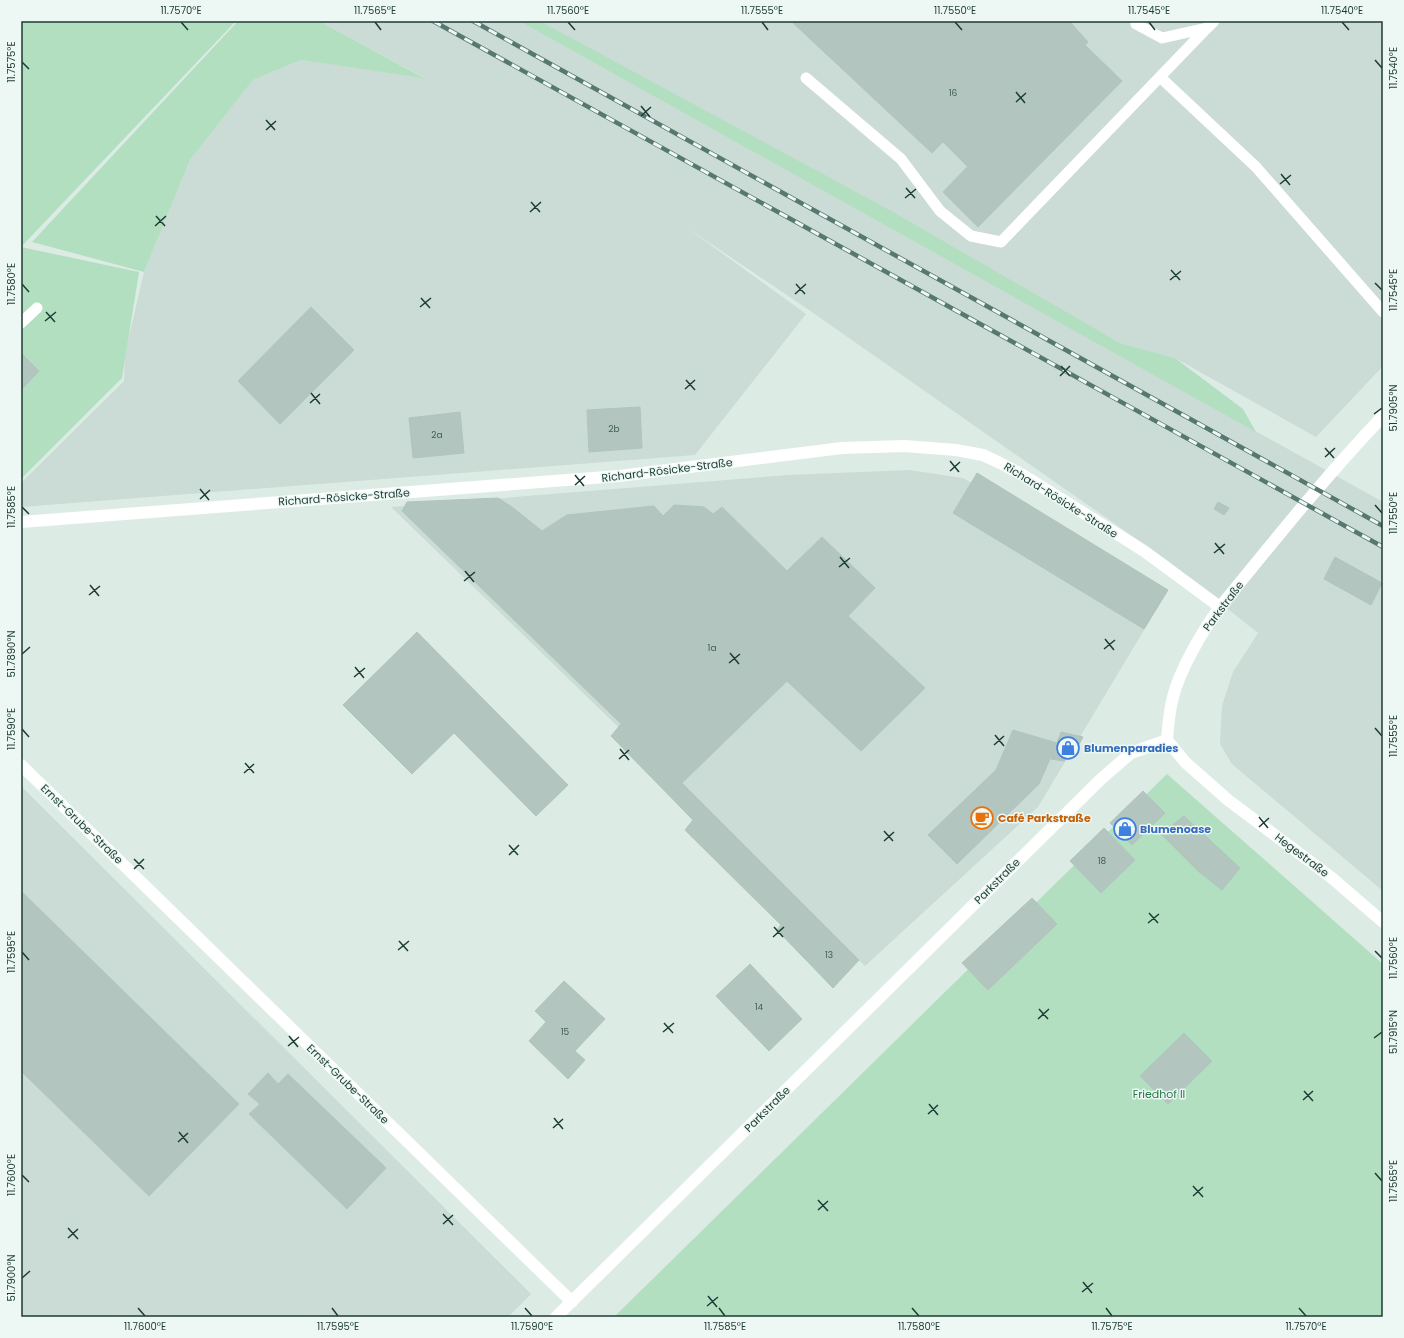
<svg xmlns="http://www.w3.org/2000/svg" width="1404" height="1338" font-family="Poppins,sans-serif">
  <rect width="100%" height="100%" fill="#ddebe5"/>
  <path fill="#cbdbd5" d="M319,21h200l864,481v389l-151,-127 -12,-20 2,-38 11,-34 25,-39 -90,-72 -359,-251 -123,-83 120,87 -111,141 -674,52v-24l103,-102 1,-27 19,-82 46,-112 63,-80 48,-20 122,17z
    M540,21h843v345l-67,71 -141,-79 -55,-15z
    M909,470l54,8 205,112 -130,217 -173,159 -474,-459 397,-32z
    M21,786l510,508 -23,23h-487z"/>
  <path fill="#b3dfc1" d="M21,21h215l-215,226z
    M238,21h81l105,57 -123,-18 -48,20 -63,80 -46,112 -112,-30z
    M519,21h21l353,191 227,131 55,15 68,51 13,23z
    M21,247l118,25 -17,106 -101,101z
    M1167,774l216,190v353h-769z"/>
  <path fill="#b2c6bf" stroke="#afc5bd" d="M791,21h278l19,21 -121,124 -24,-24 -11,11z
    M1085,45l37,36 -144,146 -35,-35z
    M311,307l43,43 -74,74 -42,-43z
    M21,353l18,18 -18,19z
    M640,407l2,41 -53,4 -2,-42z
    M460,412l4,41 -51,5 -4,-40z
    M977,473l191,117 -24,39 -191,-116z
    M498,498l14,9 30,24 25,-16 87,-9 9,10 11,-11 30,2 9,7 9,-7 65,64 35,-34 53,51 -27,28 77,72 -64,63 -74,-70 -105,102 -280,-272 5,-9z
    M1218,502l11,6 -5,7 -10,-6z
    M1335,557l47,26 -11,22 -47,-26z
    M417,632l151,153 -32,31 -82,-83 -42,41 -69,-69z
    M621,724l61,59 177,177 -26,28 -56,-58 4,-5 -96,-95 8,-10 -82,-84z
    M1013,730l44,13 -18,41 -82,80 -29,-29 68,-65z
    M1061,732l22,5 -6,11 -13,13 -13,-2z
    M1143,791l22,22 -33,32 -22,-22z
    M1184,816l56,52 -18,22 -24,-19 -37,-37z
    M1104,828l31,32 -34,33 -31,-32z
    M21,891l218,213 -90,92 -128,-125z
    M1032,898l25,26 -69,66 -26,-27z
    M750,964l52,55 -33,32 -53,-55z
    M564,981l41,38 -30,32 10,9 -17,19 -39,-38 17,-19 -11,-11z
    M1184,1033l28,28 -44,43 -28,-28z
    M268,1073l10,11 10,-10 98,94 -39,41 -98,-95 11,-10 -12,-10z"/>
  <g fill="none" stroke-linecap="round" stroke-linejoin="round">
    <path stroke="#fff" stroke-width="11" d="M1136,21v3l26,14 45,-10 7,-7
      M1160,77l96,90 127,145
      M806,78l95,81 39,52 31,25 30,6 206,-214
      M21,323l16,-15"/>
    <path stroke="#fff" stroke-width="12" d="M21,522l598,-46 223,-28 62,-2 52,4 27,5 17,8 23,12 121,76 76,56
      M21,765l551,537
      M556,1317l545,-538 30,-26 36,-13"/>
    <path stroke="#fff" stroke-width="12" d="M1383,416c-58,61 -110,126 -163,191 -17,23 -40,62 -47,90 -4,15 -5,29 -6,43l18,22 43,38 104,78 51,44"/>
    <g stroke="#577871" stroke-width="4.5">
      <path id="rail" d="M433,21l950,526
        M473,21l910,505"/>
    </g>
    <use href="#rail" stroke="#edf7f3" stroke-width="3" stroke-dasharray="9" stroke-linecap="butt"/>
  </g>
  <path fill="none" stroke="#1d3c35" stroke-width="1.5" d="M181,22l7,8M375,22l6,8M568,22l7,8M762,22l6,8M955,22l7,8M1149,22l6,8M1342,22l7,8M1375,60l7,8M22,62l7,7M1016,92l9,11M1016,102l10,-9M641,106l9,11M641,116l10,-9M266,120l9,10M266,130l10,-9M1281,174l9,11M1280,184l11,-9M906,188l9,10M905,198l11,-9M531,202l9,10M530,212l11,-10M156,216l9,10M155,226l11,-10M1171,270l9,10M1170,280l11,-9M1375,283l7,7M22,284l7,8M796,284l9,10M795,294l11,-10M421,298l9,10M420,307l11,-9M46,312l9,10M45,321l11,-9M1061,366l9,10M1060,376l10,-10M686,380l9,10M685,389l10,-9M311,393l9,11M310,403l10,-9M1374,414l8,-6M1325,448l9,10M1325,457l10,-9M950,461l9,11M950,471l10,-9M575,475l9,11M575,485l10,-9M200,489l9,11M200,499l10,-9M1375,505l7,8M22,507l7,7M1215,543l9,11M1214,553l11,-9M840,557l9,11M839,567l11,-9M465,571l9,11M464,581l11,-9M90,585l9,11M89,595l11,-9M1105,639l9,11M1104,649l11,-9M730,653l9,11M22,654l8,-7M729,663l11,-9M355,667l9,11M354,677l11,-9M1375,728l7,8M22,729l7,8M995,735l9,11M994,745l10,-9M620,749l9,11M619,759l10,-9M245,763l9,10M244,773l10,-9M1259,817l9,11M1259,827l10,-9M884,831l9,10M884,841l10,-9M509,845l9,10M509,855l10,-10M134,859l10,10M134,869l10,-10M1149,913l9,10M1148,923l11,-9M774,927l9,10M773,937l11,-10M399,941l9,10M398,950l11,-9M1375,951l7,7M22,952l7,8M1039,1009l9,10M1038,1019l11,-10M664,1023l9,10M663,1032l11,-9M289,1036l9,11M1374,1038l8,-6M288,1046l11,-9M1304,1091l9,10M1303,1100l10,-9M929,1104l9,11M928,1114l10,-9M554,1118l9,11M553,1128l10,-9M179,1132l9,11M178,1142l10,-9M1375,1173l7,8M22,1175l7,7M1193,1186l10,11M1193,1196l10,-9M818,1200l10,11M818,1210l10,-9M443,1214l10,11M443,1224l10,-9M68,1228l10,11M68,1238l10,-9M22,1278l8,-7M1083,1282l9,11M1082,1292l11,-9M708,1296l9,11M707,1306l11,-9M138,1308l7,8M332,1308l6,8M525,1308l7,8M719,1308l6,8M912,1308l7,8M1106,1308l6,8M1299,1308l7,8"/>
  <defs>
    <g id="shop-ring" transform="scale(1.15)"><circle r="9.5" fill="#edf7f3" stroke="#3f7fe0" stroke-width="1.5"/><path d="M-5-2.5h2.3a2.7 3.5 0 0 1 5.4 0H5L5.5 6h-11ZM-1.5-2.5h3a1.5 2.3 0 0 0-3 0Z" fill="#3f7fe0"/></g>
    <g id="cafe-ring" transform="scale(1.15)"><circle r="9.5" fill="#edf7f3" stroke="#e8710a" stroke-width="1.5"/><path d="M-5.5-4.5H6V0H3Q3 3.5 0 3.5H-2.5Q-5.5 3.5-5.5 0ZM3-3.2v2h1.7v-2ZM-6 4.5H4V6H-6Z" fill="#e8710a"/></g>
  </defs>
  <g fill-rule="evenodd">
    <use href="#shop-ring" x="1068" y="748"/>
    <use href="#cafe-ring" x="982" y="818"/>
    <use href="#shop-ring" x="1125" y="829"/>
  </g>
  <g text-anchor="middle" stroke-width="3" stroke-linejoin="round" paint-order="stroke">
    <g font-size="9" fill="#425e58">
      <text x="953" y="96">16</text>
      <text x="614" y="432">2b</text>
      <text x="437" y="438">2a</text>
      <text x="712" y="651">1a</text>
      <text x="1102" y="864">18</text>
      <text x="829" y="958">13</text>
      <text x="759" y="1010">14</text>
      <text x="565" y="1035">15</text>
    </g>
    <g font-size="11" fill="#1d3c35" stroke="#edf7f3">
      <text transform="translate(667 470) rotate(-7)" y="4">Richard-Rösicke-Straße</text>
      <text transform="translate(344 497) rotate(-4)" y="4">Richard-Rösicke-Straße</text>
      <text transform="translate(1061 500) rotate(32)" y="4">Richard-Rösicke-Straße</text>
      <text transform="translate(1223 606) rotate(-53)" y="4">Parkstraße</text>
      <text transform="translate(82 824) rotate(44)" y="4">Ernst-Grube-Straße</text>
      <text transform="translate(1302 855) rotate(37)" y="4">Hegestraße</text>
      <text transform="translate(997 881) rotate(-45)" y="4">Parkstraße</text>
      <text transform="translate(348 1084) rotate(44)" y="4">Ernst-Grube-Straße</text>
      <text transform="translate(767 1109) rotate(-45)" y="4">Parkstraße</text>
    </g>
    <g font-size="11" font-weight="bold" fill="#366cbe" stroke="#edf7f3" text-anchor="start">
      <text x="1084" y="752">Blumenparadies</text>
      <text x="1140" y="833">Blumenoase</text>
    </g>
    <g font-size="11" font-weight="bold" fill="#c56008" stroke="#edf7f3" text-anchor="start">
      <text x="998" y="822">Café Parkstraße</text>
    </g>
    <g font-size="11" fill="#237748" stroke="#edf7f3">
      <text x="1159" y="1098">Friedhof II</text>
    </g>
  </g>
  <rect width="1404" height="1338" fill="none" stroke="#edf7f3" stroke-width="44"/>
  <rect x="22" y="22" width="1360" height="1294" fill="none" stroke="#1d3c35" stroke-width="1.5"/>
  <g font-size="10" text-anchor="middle" fill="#1d3c35">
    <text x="181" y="14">11.7570°E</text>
    <text x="375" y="14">11.7565°E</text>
    <text x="568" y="14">11.7560°E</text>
    <text x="762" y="14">11.7555°E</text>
    <text x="955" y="14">11.7550°E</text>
    <text x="1149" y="14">11.7545°E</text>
    <text x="1342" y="14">11.7540°E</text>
    <text transform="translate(11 62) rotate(-90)" y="4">11.7575°E</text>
    <text transform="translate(1393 68) rotate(-90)" y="4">11.7540°E</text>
    <text transform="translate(11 284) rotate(-90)" y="4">11.7580°E</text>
    <text transform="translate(1393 290) rotate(-90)" y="4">11.7545°E</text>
    <text transform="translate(1393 408) rotate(-90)" y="4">51.7905°N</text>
    <text transform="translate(11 507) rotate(-90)" y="4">11.7585°E</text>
    <text transform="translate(1393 513) rotate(-90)" y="4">11.7550°E</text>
    <text transform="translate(11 654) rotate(-90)" y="4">51.7890°N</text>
    <text transform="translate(11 729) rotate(-90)" y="4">11.7590°E</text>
    <text transform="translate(1393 736) rotate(-90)" y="4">11.7555°E</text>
    <text transform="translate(11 952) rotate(-90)" y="4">11.7595°E</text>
    <text transform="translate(1393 958) rotate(-90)" y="4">11.7560°E</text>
    <text transform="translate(1393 1032) rotate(-90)" y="4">51.7915°N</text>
    <text transform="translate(11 1175) rotate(-90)" y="4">11.7600°E</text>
    <text transform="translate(1393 1181) rotate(-90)" y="4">11.7565°E</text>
    <text transform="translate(11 1278) rotate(-90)" y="4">51.7900°N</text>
    <text x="145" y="1330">11.7600°E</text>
    <text x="338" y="1330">11.7595°E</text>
    <text x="532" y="1330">11.7590°E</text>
    <text x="725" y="1330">11.7585°E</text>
    <text x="919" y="1330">11.7580°E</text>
    <text x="1112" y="1330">11.7575°E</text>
    <text x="1306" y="1330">11.7570°E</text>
  </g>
</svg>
